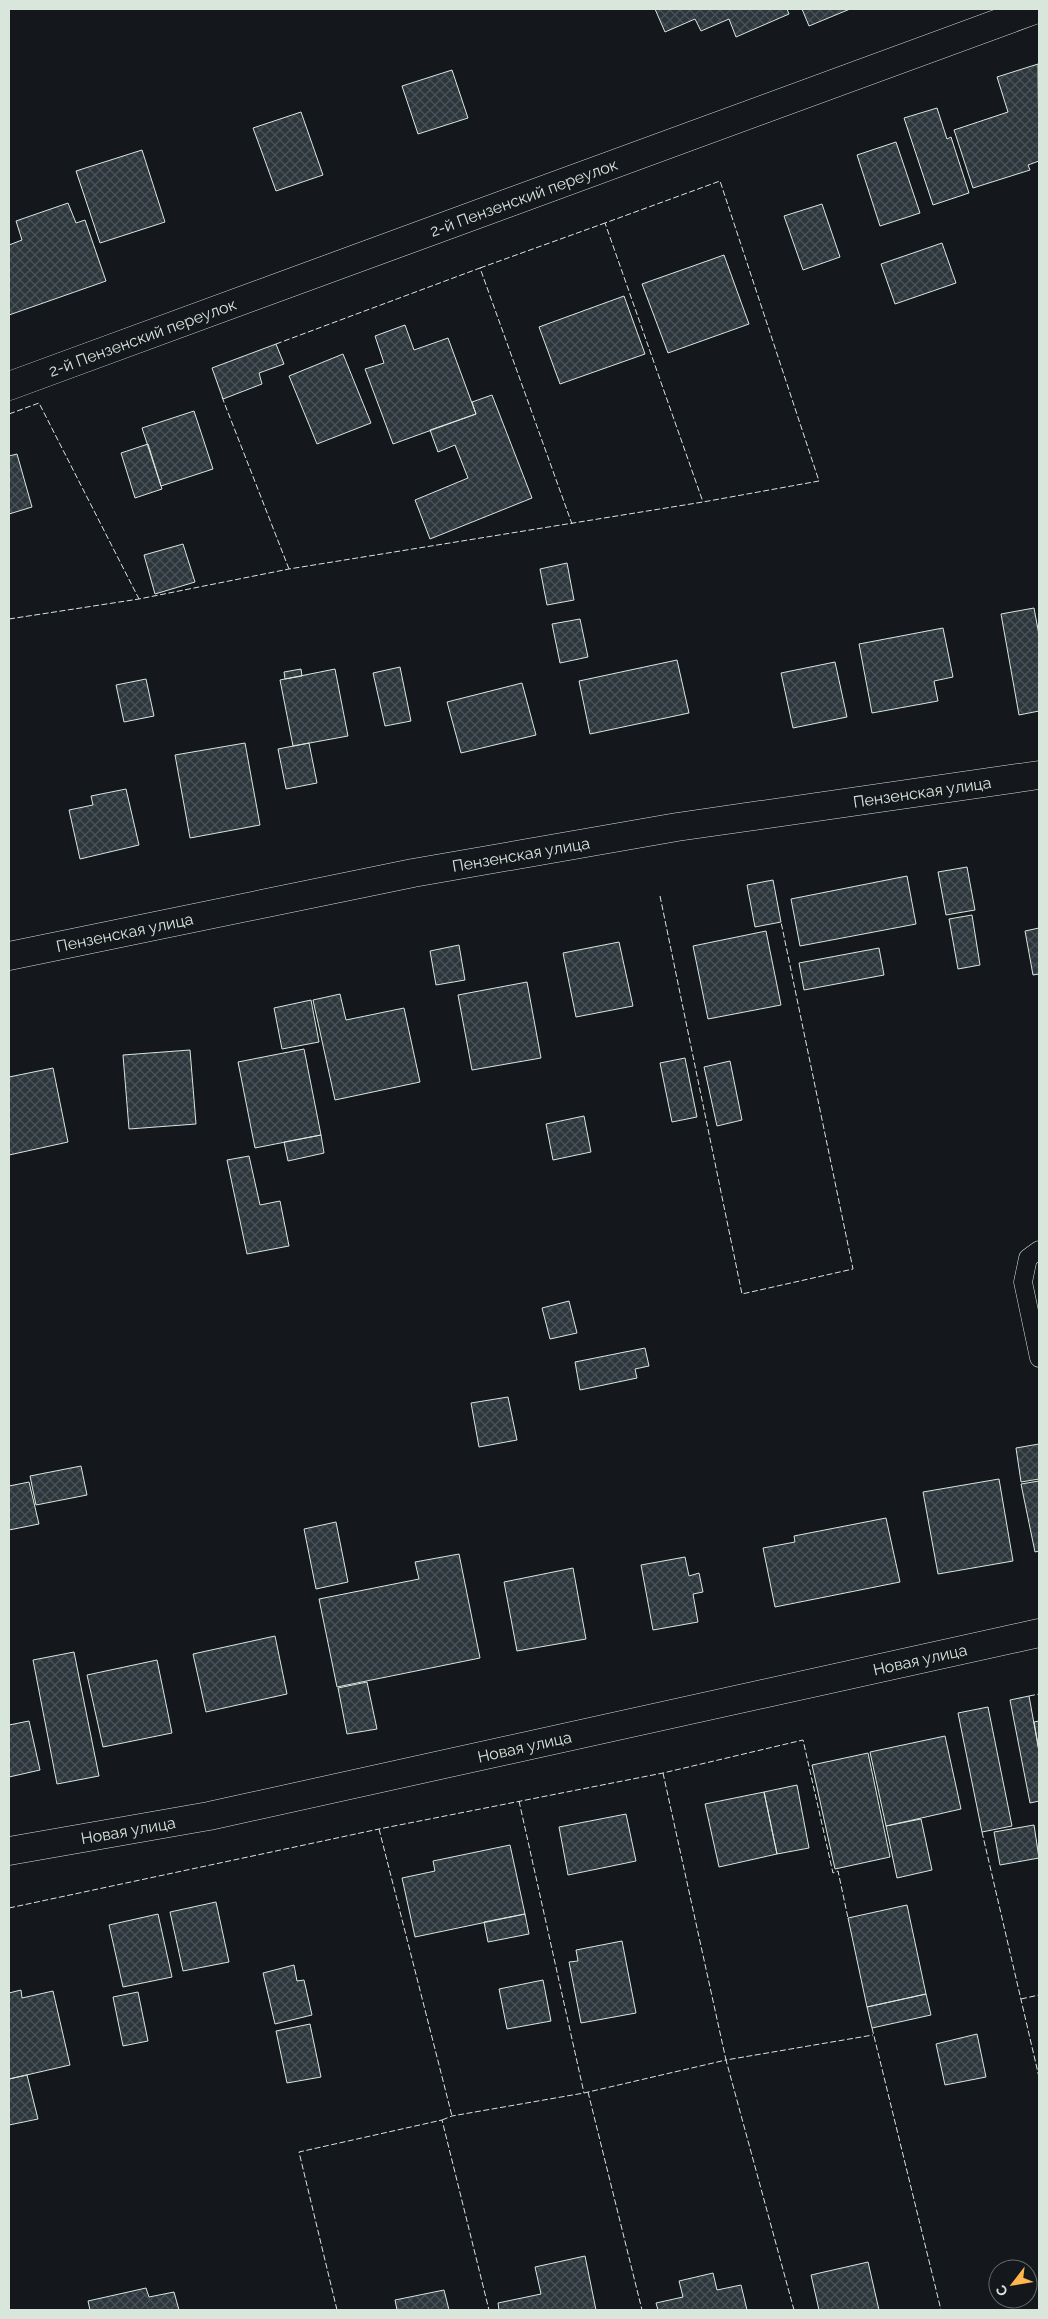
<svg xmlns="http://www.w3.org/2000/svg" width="1048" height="2319" font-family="Raleway,sans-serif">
  <defs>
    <pattern id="building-cross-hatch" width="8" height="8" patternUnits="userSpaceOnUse" patternTransform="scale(1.25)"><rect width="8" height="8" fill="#2c363c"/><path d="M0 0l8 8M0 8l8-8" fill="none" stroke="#4a5358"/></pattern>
  </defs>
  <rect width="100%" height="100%" fill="#14181c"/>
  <path fill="url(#building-cross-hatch)" stroke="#d8e6dc" d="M655,9h132l2,5 -53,23 -7,-18 -28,12 -6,-12 -30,13z
    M802,9h48l-41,17z
    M1038,64l1,97 -11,4 2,5 -57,18 -19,-58 54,-18 -11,-35z
    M452,70l16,48 -50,16 -16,-48z
    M937,108l10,31 4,-2 18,56 -36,12 -29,-87z
    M301,112l22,63 -47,16 -23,-63z
    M896,142l24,71 -40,13 -23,-71z
    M142,150l23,72 -65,21 -24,-72z
    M68,203l8,20 9,-3 21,61 -97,34v-70l13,-5 -6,-19z
    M822,204l18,53 -37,13 -19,-54z
    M942,243l14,40 -61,21 -14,-40z
    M724,255l25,69 -81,29 -26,-69z
    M624,296l21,58 -85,30 -21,-57z
    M405,325l9,25 34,-12 28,76 -83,30 -28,-75 19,-6 -9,-27z
    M276,344l8,20 -25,9 3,11 -39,15 -11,-31z
    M343,354l28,69 -54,21 -28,-68z
    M492,395l40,103 -102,41 -15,-39 53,-22 -13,-33 -17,7 -8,-22 46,-16 -4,-12z
    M194,411l19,58 -52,17 -19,-58z
    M148,444l14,45 -27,9 -14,-45z
    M17,454l15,53 -23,7v-58z
    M183,544l12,38 -40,12 -11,-39z
    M567,563l7,37 -27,5 -7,-36z
    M1034,608l5,27v76l-20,4 -18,-101z
    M580,619l8,38 -28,6 -8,-39z
    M943,628l10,49 -19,4 4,20 -66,12 -13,-69z
    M677,660l12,53 -99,21 -11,-53z
    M835,662l12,55 -54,11 -12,-55z
    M400,667l11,54 -26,5 -12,-53z
    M301,669l1,7 -17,3 -1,-7z
    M335,669l13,67 -55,10 -13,-66z
    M146,679l8,37 -30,6 -8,-37z
    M522,683l14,52 -75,18 -14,-51z
    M245,743l15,82 -70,13 -15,-83z
    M309,743l8,40 -31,6 -8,-40z
    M126,789l13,56 -59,14 -11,-49 24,-5 -2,-9z
    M967,867l8,43 -29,5 -8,-43z
    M907,876l9,48 -116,22 -9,-47z
    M773,880l8,42 -26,5 -8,-42z
    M972,915l8,50 -22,4 -9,-50z
    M1039,928v46l-6,1 -8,-44z
    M766,931l15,74 -73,14 -15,-73z
    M619,942l14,64 -57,11 -13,-64z
    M459,945l6,35 -29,5 -6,-34z
    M879,948l5,27 -80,15 -5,-27z
    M527,982l14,76 -69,12 -14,-75z
    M340,994l6,26 58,-12 16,74 -85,18 -22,-100z
    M311,1000l8,42 -37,7 -8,-41z
    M304,1049l17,86 -66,13 -17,-86z
    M190,1050l6,74 -67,5 -6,-74z
    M685,1058l12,59 -25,5 -12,-59z
    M730,1061l12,59 -25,6 -13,-59z
    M53,1068l15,74 -59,13v-78z
    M584,1116l7,36 -38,8 -7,-36z
    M321,1135l3,18 -36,8 -4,-19z
    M249,1156l11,49 20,-4 9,45 -42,8 -20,-94z
    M569,1301l8,32 -27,6 -8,-31z
    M645,1348l4,18 -14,3 2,9 -57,12 -5,-28z
    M508,1397l9,43 -38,7 -8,-44z
    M1039,1444v35l-18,3 -5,-34z
    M81,1466l6,29 -51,10 -6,-29z
    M999,1479l14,82 -75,13 -15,-82z
    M1039,1481v70l-4,1 -14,-68z
    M29,1482l10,42 -30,6v-44z
    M886,1518l14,64 -125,25 -12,-59 32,-6 -1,-6z
    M336,1522l12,60 -32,7 -12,-60z
    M459,1554l21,104 -143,29 -18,-88 100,-20 -4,-17z
    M685,1557l4,19 10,-3 4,19 -10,2 5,28 -45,8 -12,-65z
    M573,1568l13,71 -69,12 -13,-69z
    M275,1636l12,58 -81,18 -13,-58z
    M74,1652l25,124 -42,8 -24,-124z
    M157,1660l15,73 -69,14 -16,-72z
    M367,1682l10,47 -30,5 -9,-46z
    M1029,1696l10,55v50l-9,2 -20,-103z
    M988,1707l24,119 -30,6 -24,-119z
    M29,1721l11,49 -31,7v-52z
    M1039,1721v30l-5,-29z
    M945,1736l16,73 -75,17 -16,-74z
    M868,1753l22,104 -55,12 -23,-104z
    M797,1785l12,63 -32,6 -13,-62z
    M764,1792l13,62 -58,13 -14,-63z
    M626,1814l10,47 -68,14 -9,-48z
    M921,1819l11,51 -35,8 -11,-52z
    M1034,1825l5,33 -39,7 -6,-33z
    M510,1845l15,69 -110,23 -13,-59 33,-7 -2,-10z
    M216,1902l13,60 -46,9 -13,-59z
    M907,1905l19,89 -59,13 -19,-89z
    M158,1914l14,63 -49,10 -14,-62z
    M525,1914l4,20 -41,8 -4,-20z
    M622,1941l14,72 -55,10 -12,-61 9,-1 -2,-11z
    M294,1965l3,16 7,-1 8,35 -37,9 -12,-51z
    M543,1980l8,41 -44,8 -8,-40z
    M21,1990l1,8 31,-7 17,74 -61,14v-86z
    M138,1992l10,49 -25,5 -10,-49z
    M926,1994l5,21 -59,13 -5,-21z
    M310,2024l11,53 -34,6 -11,-52z
    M977,2034l9,43 -41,8 -9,-41z
    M27,2075l11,44 -29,6v-46z
    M585,2256l11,54h-97l-1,-7 43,-9 -6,-27z
    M868,2262l11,48h-60l-8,-35z
    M713,2273l4,17 24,-5 6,25h-89l-2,-7 27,-6 -4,-16z
    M146,2288l3,9 25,-5 5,18h-89l-2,-9z
    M444,2290l5,20h-52l-2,-10z"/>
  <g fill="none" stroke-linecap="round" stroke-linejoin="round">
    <g stroke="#d8e6dc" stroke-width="19">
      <path id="lane" d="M1039,1250l-11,8 -5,24 16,76"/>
    </g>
    <g stroke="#d8e6dc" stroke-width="29">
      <g id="street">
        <path id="s1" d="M9,386l1028,-377"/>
        <path id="s2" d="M9,956l404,-83 264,-46 362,-52"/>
        <path id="s3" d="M9,1851l200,-35 830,-183"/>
      </g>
    </g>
    <use href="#lane" stroke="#14181c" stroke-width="18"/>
    <use href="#street" stroke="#14181c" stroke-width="28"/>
    <path stroke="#d8e6dc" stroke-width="1" stroke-dasharray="6 2.5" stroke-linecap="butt" d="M480,268l125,-45
      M276,344l204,-76 92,256
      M222,397l67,172
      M9,414l30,-11 100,196
      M9,619l130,-20 150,-30 414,-67 116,-21 -99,-300 -115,42 98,279
      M660,896l82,398 111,-25 -72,-347
      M1029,1696l10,-2
      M663,1773l63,287 147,-25
      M519,1801l65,292
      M379,1829l73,287
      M982,1832l57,245
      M9,1908l370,-79 284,-56 140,-33 30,133 5,-2 10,47
      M1021,1999l18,-4
      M872,2028l69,282
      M588,2092l54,218
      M442,2120l10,-4 132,-23 142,-33 68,250
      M337,2310l-38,-158 143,-32 47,190"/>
  </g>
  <g text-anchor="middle" stroke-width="4" stroke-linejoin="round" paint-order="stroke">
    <g font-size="16" fill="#d8e6dc" stroke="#14181c">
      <text dy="6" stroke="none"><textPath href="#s1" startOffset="548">2-й Пензенский переулок</textPath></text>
      <text dy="6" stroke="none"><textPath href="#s1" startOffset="142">2-й Пензенский переулок</textPath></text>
      <text dy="6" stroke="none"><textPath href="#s2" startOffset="928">Пензенская улица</textPath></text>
      <text dy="6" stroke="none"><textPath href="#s2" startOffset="522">Пензенская улица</textPath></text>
      <text dy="6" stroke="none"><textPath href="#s2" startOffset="118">Пензенская улица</textPath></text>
      <text dy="6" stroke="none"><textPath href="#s3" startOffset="931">Новая улица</textPath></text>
      <text dy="6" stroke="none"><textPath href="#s3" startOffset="526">Новая улица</textPath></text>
      <text dy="6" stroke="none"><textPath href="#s3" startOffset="121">Новая улица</textPath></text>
    </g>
  </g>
  <rect width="1048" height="2319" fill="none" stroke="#d8e6dc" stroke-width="20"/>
  <g transform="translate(1013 2284) rotate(239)"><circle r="24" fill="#14181c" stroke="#626a69"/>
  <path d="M0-4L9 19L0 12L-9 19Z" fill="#ffb74d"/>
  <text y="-8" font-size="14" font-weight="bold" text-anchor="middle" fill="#d8e6dc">С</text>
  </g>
</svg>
